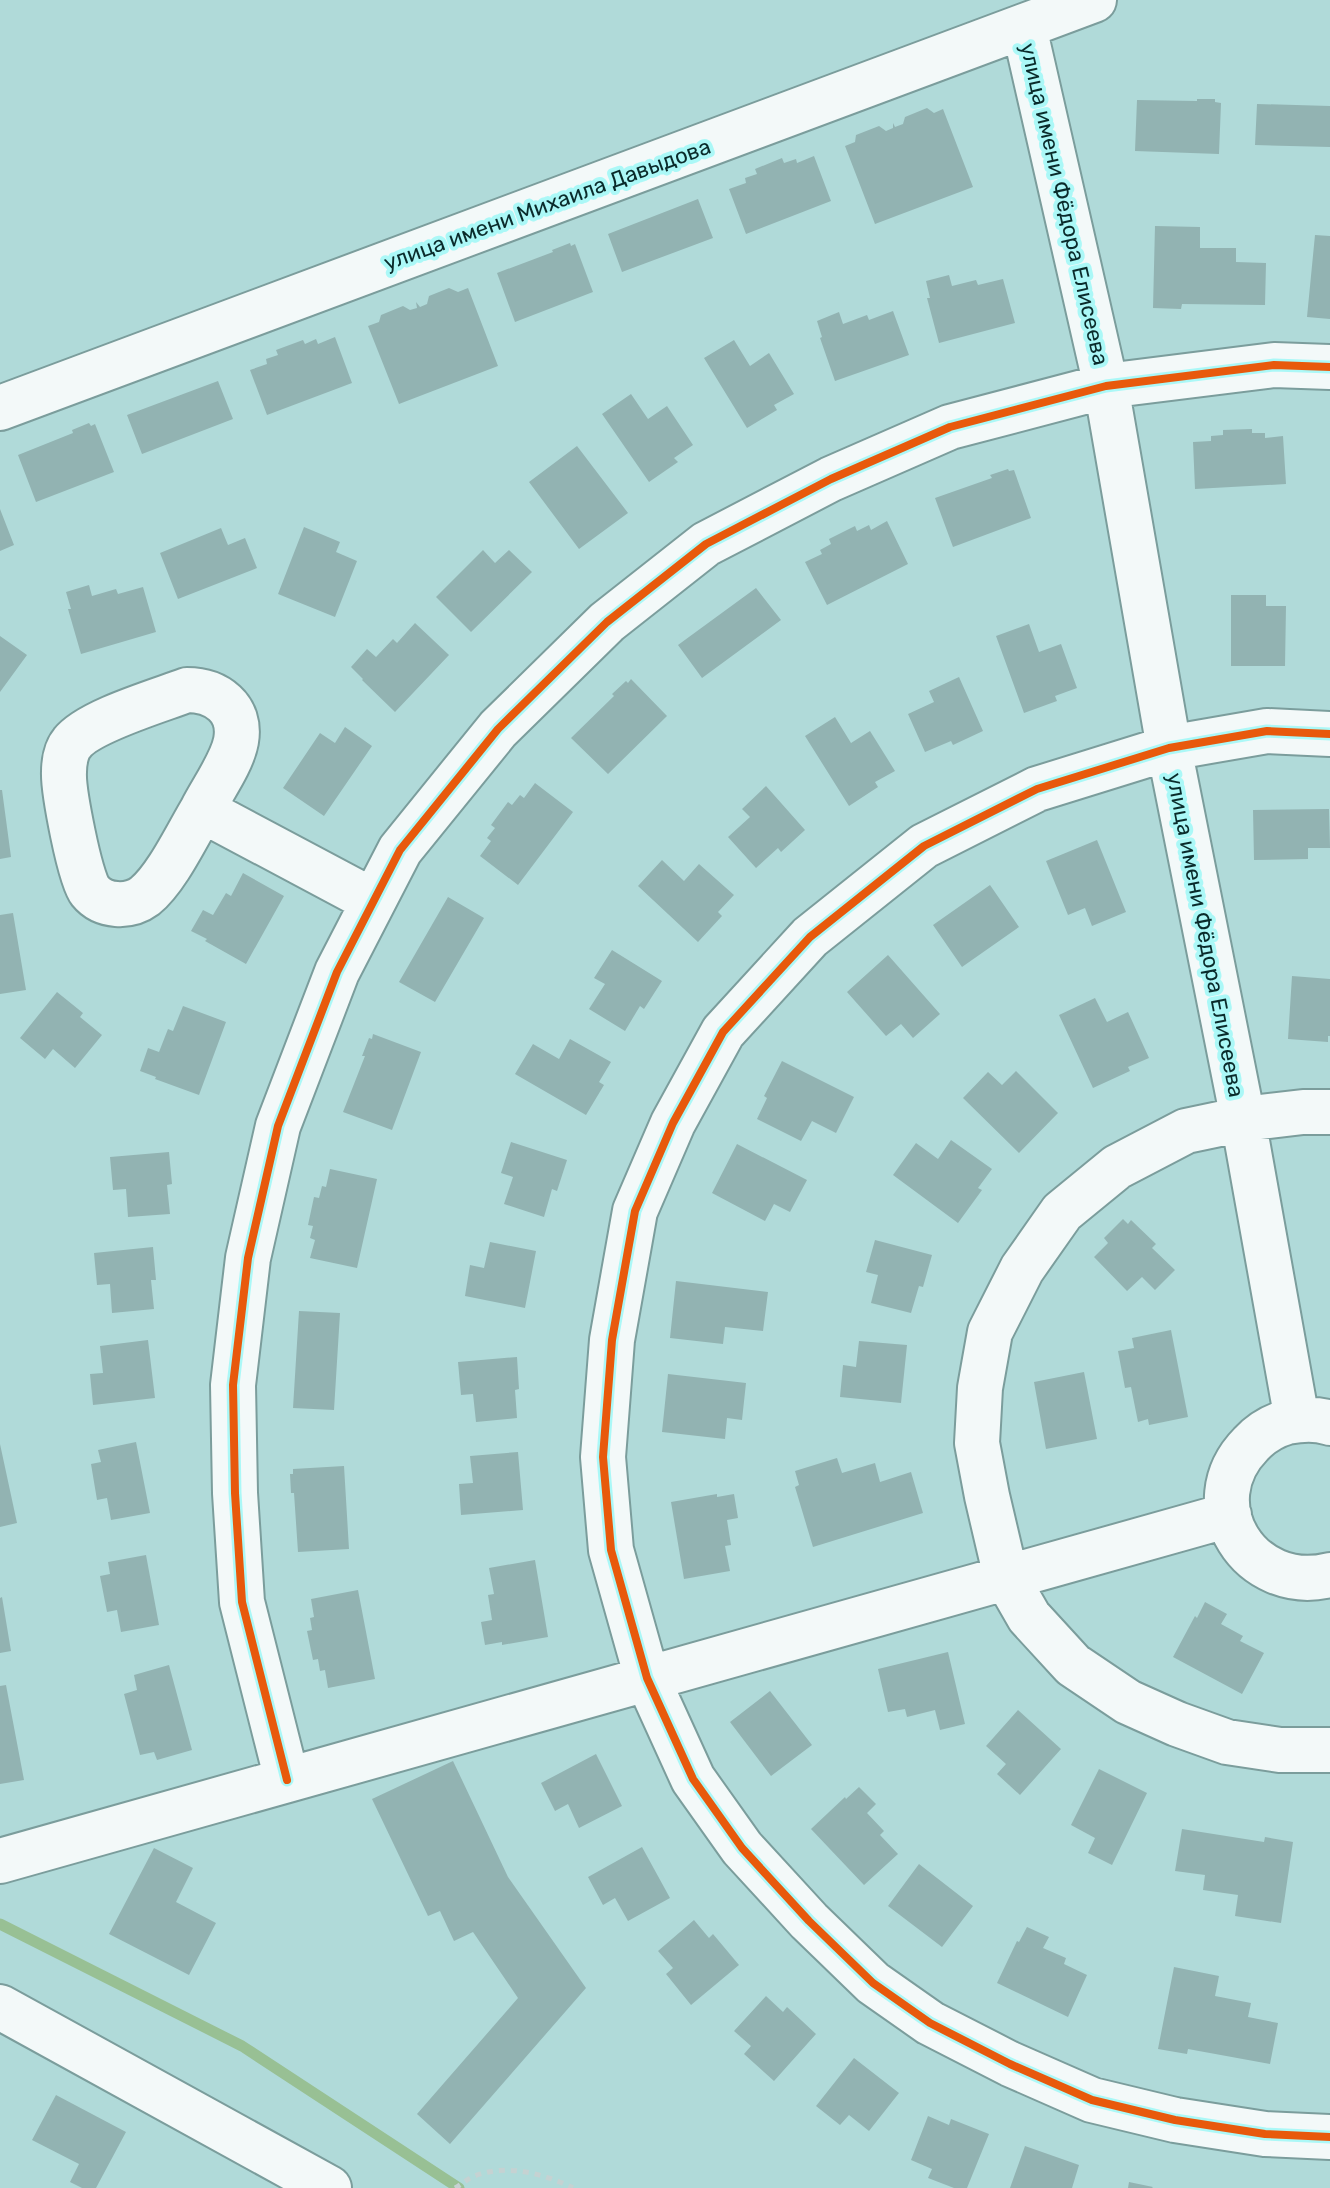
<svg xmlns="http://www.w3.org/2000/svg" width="1330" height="2188" font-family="Rubik,sans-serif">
  <rect width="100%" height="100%" fill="#b0dad9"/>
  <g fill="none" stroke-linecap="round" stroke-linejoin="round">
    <path stroke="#98c094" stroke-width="11" d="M0,1924l242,122 217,142"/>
  </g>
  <path fill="#92b3b2" d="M1197,99h18v3l6,1 -2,51 -84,-3 2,-51 60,1z
    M1257,104l73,2v41l-75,-2z
    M927,108l7,5 9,-4 30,78 -98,37 -30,-78 10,-4 1,-7 23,-9 7,5 7,-3v-5l2,4 8,-3 2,-7z
    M814,156l17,45 -85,33 -17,-45 17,-6 -1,-5 12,-4 -2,-5 27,-11 2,5 12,-4 1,4z
    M698,199l15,39 -91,34 -14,-38z
    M1155,226l45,1v21h36v14l30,1 -1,42 -83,-1 -1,5 -28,-1z
    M1315,235l15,1v83l-23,-2z
    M570,243l1,3 4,-2 18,48 -78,30 -18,-49 56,-21 -1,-2z
    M949,275l3,11 24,-6 2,5 25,-6 12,44 -76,20 -12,-45h3l-4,-17z
    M449,288l9,4 10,-4 30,78 -99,38 -31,-78 11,-4 2,-7 22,-9 7,4 7,-2 -1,-6 4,5 7,-3 2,-8z
    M893,311l16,44 -74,26 -15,-43 2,-1 -5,-16 22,-9 4,12 24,-9 2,5z
    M335,337l17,46 -85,32 -17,-45 17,-6 -1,-5 12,-4 -2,-5 27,-10 2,4 11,-5 2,5z
    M734,340l16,26 19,-13 25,41 -20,11 3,5 -30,18 -43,-70z
    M218,381l15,38 -91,35 -15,-39z
    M631,394l17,25 19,-13 26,39 -19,13 4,4 -29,20 -47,-68z
    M89,423l2,3 4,-2 19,48 -78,30 -18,-47 55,-22 -1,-3z
    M1252,429v4h13v5l18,-2 3,48 -91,5 -2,-47 18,-1v-5l12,-1v-5z
    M577,446l51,67 -49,36 -50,-67z
    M1008,469l1,2 5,-1 17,48 -78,29 -18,-49 57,-20 -2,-3z
    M0,509l14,36 -14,6z
    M887,521l21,43 -81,41 -22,-43 17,-8 -2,-4 11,-6 -2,-5 26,-13 2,5 12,-6 2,5z
    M304,527l36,15 -4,10 21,9 -22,56 -57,-23z
    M221,528l7,17 17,-7 12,30 -79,31 -18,-46z
    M483,550l12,13 14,-13 23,22 -61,60 -35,-35z
    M89,585l3,11 24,-7 2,5 25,-7 13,45 -75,22 -13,-45h3l-5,-17z
    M756,588l25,32 -79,58 -24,-33z
    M1231,595h35v11h20l-1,60h-54z
    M415,623l34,32 -54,57 -33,-32 1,-1 -12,-12 16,-18 9,8 17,-18 4,4z
    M1029,624l10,28 22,-8 16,44 -22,8 2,5 -33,12 -28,-77z
    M0,636l27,19 -27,37z
    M959,677l24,54 -30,14 -2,-4 -26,11 -17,-38 26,-12 -5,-11z
    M631,679l36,37 -59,58 -37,-36 43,-42 -2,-2 14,-13 2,2z
    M835,717l16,26 19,-12 25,40 -20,11 3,5 -29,19 -44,-70z
    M345,727l27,19 -48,70 -41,-28 37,-55 15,10z
    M535,783l38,29 -55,73 -38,-29 11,-15 -4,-3 8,-10 -4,-3 17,-23 4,3 8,-10 4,3z
    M766,786l39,44 -24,22 -3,-4 -22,20 -28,-31 22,-20 -8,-8z
    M0,790h2l9,67 -11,2z
    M1329,809l1,39h-22v11l-54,1 -1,-50z
    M1097,840l29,72 -34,14 -7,-18 -17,7 -22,-54z
    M662,860l22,21 15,-17 35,31 -16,17 4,4 -24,26 -60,-56z
    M243,873l41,23 -38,68 -41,-23 2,-2 -16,-8 12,-21 10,5 13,-22 5,3z
    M990,885l29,42 -57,40 -29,-42z
    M448,897l36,21 -49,84 -36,-20z
    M13,913l13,77 -26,4v-79z
    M612,950l50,31 -18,28 -4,-3 -15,25 -36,-22 16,-25 -11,-6z
    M888,955l52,59 -27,24 -12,-14 -15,12 -39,-44z
    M1292,976l38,3v57h-2v6l-40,-3z
    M57,992l26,21 -3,4 22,18 -27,33 -22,-19 -8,10 -25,-21z
    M1095,998l12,24 21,-10 21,46 -21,9 2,4 -37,17 -34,-73z
    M183,1006l43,16 -27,73 -44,-16 1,-2 -16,-6 8,-23 11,4 9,-23 5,2z
    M373,1034l48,18 -29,78 -49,-18 22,-56h-3l7,-18 3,1z
    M570,1039l41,23 -12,20 5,3 -18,30 -71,-41 18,-30 26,15z
    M782,1061l72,36 -18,36 -24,-12 -11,20 -44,-22 10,-21 -3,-2z
    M1016,1071l42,42 -39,40 -56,-55 25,-26 14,13z
    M951,1140l41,29 -14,19 4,2 -24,33 -65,-48 23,-32 22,16z
    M511,1142l56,18 -10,31 -5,-2 -8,28 -40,-13 9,-27 -12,-4z
    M737,1144l70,36 -17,32 -16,-8 -9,17 -53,-28z
    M169,1152l3,32 -5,1 3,29 -42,3 -2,-28 -13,1 -3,-33z
    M330,1169l47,10 -20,89 -47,-10 5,-18 -5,-2 3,-12 -5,-1 6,-28 5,1 3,-12 4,1z
    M1123,1219l5,5 3,-4 25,24 -4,4 23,22 -20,20 -13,-13 -15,14 -33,-34 14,-14 -4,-5z
    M875,1240l57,15 -9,32 -4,-1 -8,27 -40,-10 7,-28 -12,-3z
    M490,1242l46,9 -11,57 -60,-12 5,-31 14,3z
    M153,1247l3,33h-5l3,29 -42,4 -2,-29 -13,1 -3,-32z
    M676,1281l92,11 -5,39 -38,-4 -2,17 -53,-6z
    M299,1311l41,2 -6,97 -41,-2z
    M1171,1330l17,87 -39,8 -1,-6 -10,3 -7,-35 -6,1 -7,-37 16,-3 -2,-10z
    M148,1340l7,58 -62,7 -3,-31 13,-1 -3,-27z
    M859,1341l48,4 -6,58 -61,-6 3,-32 13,2z
    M517,1357l2,32 -4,1 2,28 -41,4 -3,-28 -12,1 -3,-33z
    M1084,1372l13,67 -51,10 -12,-67z
    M668,1374l78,9 -4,37 -15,-2 -2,21 -63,-7z
    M136,1442l14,71 -39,7 -4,-22 -10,2 -6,-36 10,-2 -3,-12z
    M0,1444l17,79 -17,4z
    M518,1452l5,58 -62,5 -2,-31 14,-1 -3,-27z
    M837,1458l5,15 33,-10 5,19 31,-10 12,41 -110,34 -18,-60 4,-2 -4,-14z
    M344,1466l5,83 -51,3 -4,-59h-3l-1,-19h3v-5z
    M717,1494v3l17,-3 4,24 -11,2 4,25 -6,1 5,25 -46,8 -13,-77z
    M146,1555l13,70 -38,7 -4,-22 -10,2 -7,-36 10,-2 -2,-12z
    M535,1560l13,77 -46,8v-3l-17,3 -4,-23 11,-2 -4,-25 6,-1 -5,-26z
    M358,1590l17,89 -47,9 -3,-18 -5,1 -2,-12 -5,1 -6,-29 5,-1 -2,-12 4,-1 -3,-18z
    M2,1597l9,54 -11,2v-55z
    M1205,1602l22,12 -6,10 22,12 -3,5 24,12 -22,41 -69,-37 22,-41 2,2z
    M948,1652l17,72 -25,6 -5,-20 -28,7 -2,-8 -17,3 -10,-43z
    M169,1665l23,85 -35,10 -3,-8 -14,3 -16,-61 13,-4 -3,-15z
    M6,1685l18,95 -24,4v-98z
    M770,1691l42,54 -41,31 -41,-54z
    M1018,1710l43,39 -41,46 -23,-21 9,-10 -20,-18z
    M596,1754l26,52 -43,22 -11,-24 -13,7 -14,-28z
    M453,1761l55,116 78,111 -136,156 -33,-30 101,-116 -45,-66 -19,9 -14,-30 -12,5 -56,-117z
    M1099,1769l48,24 -35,72 -24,-12 7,-15 -24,-13z
    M859,1787l17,17 -9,9 17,18 -4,4 18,19 -34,31 -53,-56 34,-32 1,2z
    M1182,1829l82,13 1,-5 28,5 -12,81 -46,-7 3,-21 -35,-5 2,-15 -30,-4z
    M642,1847l28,51 -42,23 -13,-23 -12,7 -15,-28z
    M154,1848l39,20 -17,34 40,21 -27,52 -80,-41z
    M919,1864l54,42 -31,41 -54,-41z
    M694,1920l15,18 4,-4 26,31 -48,40 -25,-31 7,-6 -15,-17z
    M1027,1927l22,10 -6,11 23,10 -2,6 23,11 -19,42 -71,-34 20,-42 2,1z
    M1174,1967l45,9 -4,20 36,7 -3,14 30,6 -8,41 -82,-15 -1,5 -29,-5z
    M766,1996l17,16 4,-5 29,27 -42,47 -30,-27 7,-8 -17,-15z
    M854,2058l45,35 -30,38 -20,-16 -9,10 -24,-19z
    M56,2095l70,37 -30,56h-14l-12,-6 9,-18 -47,-24z
    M928,2116l21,9 2,-6 38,15 -22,54h-13l-26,-10 4,-9 -21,-9z
    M1025,2146l54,19 -7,23h-62z
    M1129,2182l24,5 -1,1h-24z"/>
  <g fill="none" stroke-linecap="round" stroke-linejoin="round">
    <g stroke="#7b9d9c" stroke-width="48">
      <path id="minor" d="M1024,27l82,359 63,362 74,371 54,301
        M0,408l1094,-408
        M1330,734l-63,-3 -98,17 -132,41 -113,57 -114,91 -87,95 -50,91 -38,88 -23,129 -9,117 8,93 36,128 46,101 49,69 67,73 64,62 57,40 80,41 82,36 83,20 90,14 65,3
        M202,810c-15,25 -35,68 -57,86 -16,12 -42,11 -55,-5 -10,-12 -27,-101 -26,-119 0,-9 2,-22 8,-29 17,-22 86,-42 115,-53 29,0 55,18 49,51 -4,22 -24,49 -34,69l171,91
        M1330,1112h-27l-60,7 -57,12 -69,36 -55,45 -40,57 -32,63 -10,56 -3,55 10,53 19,81 23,40 44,48 55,37 49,22 50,18 53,8h50
        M1330,1423c-14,-5 -28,-4 -43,-1 -14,4 -26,11 -36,22 -59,60 -1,151 79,131
        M287,1780l-45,-178 -7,-109 -2,-108 15,-127 30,-132 59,-154 63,-122 98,-121 109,-107 99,-78 125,-65 119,-52 156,-41 168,-21 56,2
        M0,1861l1229,-346
        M0,2007l329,181"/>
    </g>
    <path stroke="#c5d2d2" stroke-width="5" stroke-dasharray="6 6" stroke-linecap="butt" d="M455,2188c6,-3 11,-8 17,-11 32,-14 71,-4 101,11"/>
    <use href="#minor" stroke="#f3f9f9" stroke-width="44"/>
    <g stroke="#abf8f7" stroke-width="13">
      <path id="cycleway" d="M1330,734l-63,-3 -98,17 -132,41 -113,57 -114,91 -87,95 -50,91 -38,88 -23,129 -9,117 8,93 36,128 46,101 49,69 67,73 64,62 57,40 80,41 82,36 83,20 90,14 65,3
        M287,1780l-45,-178 -7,-109 -2,-108 15,-127 30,-132 59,-154 63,-122 98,-121 109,-107 99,-78 125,-65 119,-52 156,-41 168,-21 56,2"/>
    </g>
    <use href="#cycleway" stroke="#e8590c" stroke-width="8"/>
  </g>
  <g text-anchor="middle" stroke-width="8" stroke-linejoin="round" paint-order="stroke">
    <g font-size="22" fill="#0a2b2b" stroke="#abf8f7">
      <text transform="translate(547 204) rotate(-20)" y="8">улица имени Михаила Давыдова</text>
      <text transform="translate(1065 204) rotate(77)" y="8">улица имени Фёдора Елисеева</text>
      <text transform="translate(1206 935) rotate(79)" y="8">улица имени Фёдора Елисеева</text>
    </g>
  </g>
</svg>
